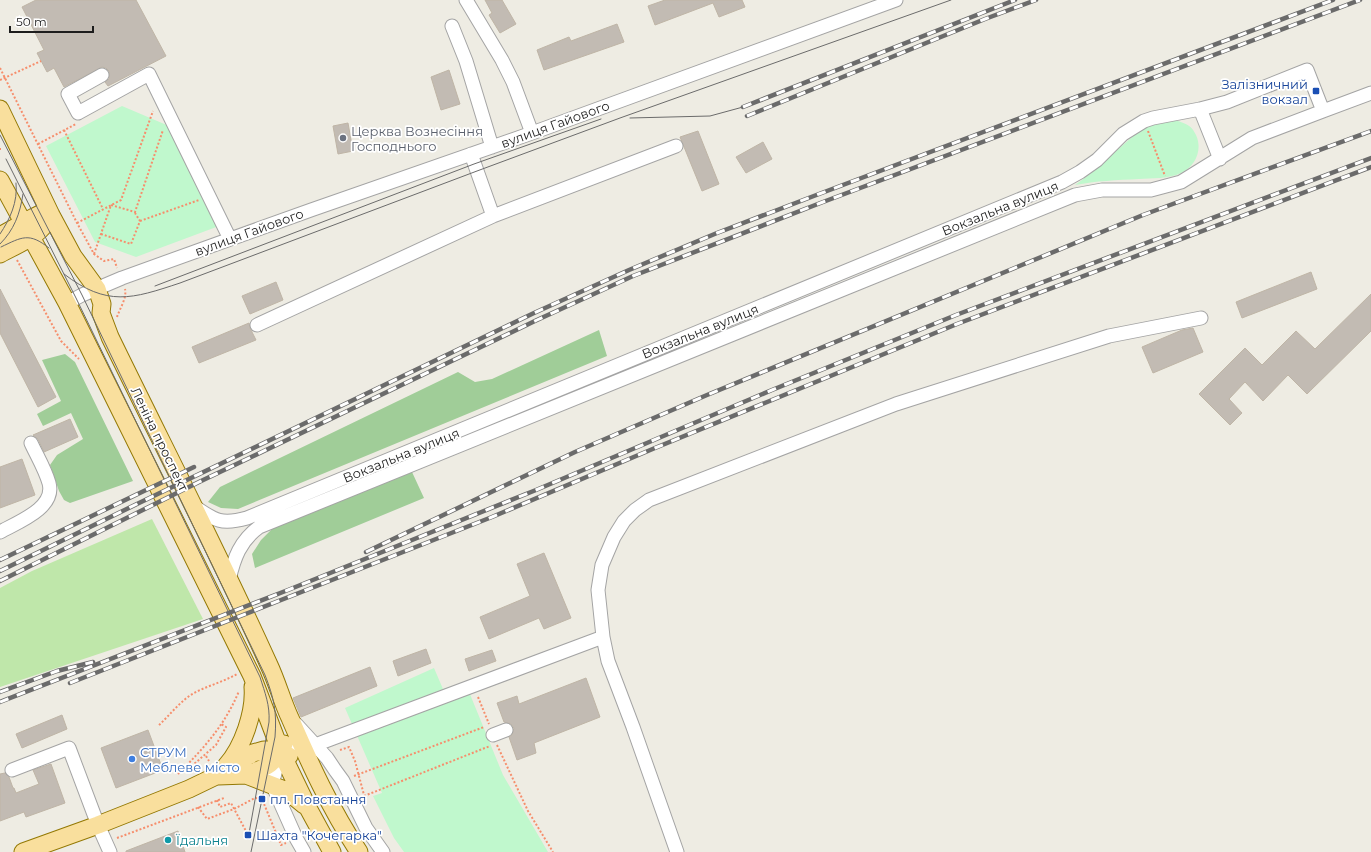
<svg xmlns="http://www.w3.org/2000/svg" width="1371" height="852" font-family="Montserrat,sans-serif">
  <rect width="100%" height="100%" fill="#eeece3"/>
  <path fill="#bfe7aa" d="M152,519l51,100 -203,68v-99l32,-17z"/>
  <path fill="#a0cd98" d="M599,330l8,26 -369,153 -17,-1 -13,-6 12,-15 238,-115 17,10 17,-3z
    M65,354l10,8 58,119 -63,22 -6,-3 -5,-9 -9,-26 7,-10 26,-16 -12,-26 -28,13 -6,-12 24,-13 -19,-41z
    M412,472l12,26 -169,70 -3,-14 9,-14 14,-14z"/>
  <path fill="#c0f8cd" d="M122,106l47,20 50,100 -83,31 -41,-15 -49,-96z
    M1169,119c12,3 22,4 27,16 7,15 -1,32 -15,38 -12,6 -29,5 -42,6 -22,1 -43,2 -64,6l15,-11 50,-44 14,-8z
    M434,668l9,21 22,-7 38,93 45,77h-144l-10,-14 -21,-42 9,-3 -37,-85z"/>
  <path fill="#c2bbb3" stroke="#bfb5a6" d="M36,0h100l30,56 -58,30 -3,-4 4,-3v-8l-3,-3 -4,-1 -38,20 -10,-19 -7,4 -10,-19 7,-3 -22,-43z
    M485,0h17l14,24 -16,9 -11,-18 3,-2z
    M665,0h77l3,7 -26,10 -6,-14 -58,22 -7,-19z
    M617,24l7,18 -80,28 -7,-20 32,-13 2,4z
    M449,70l11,34 -19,6 -10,-33z
    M348,123l5,28 -15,3 -5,-28z
    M698,131l21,53 -17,7 -22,-54z
    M763,142l9,17 -26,14 -10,-16z
    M1311,272l6,17 -75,29 -6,-16z
    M276,282l7,18 -33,14 -8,-18z
    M0,289l56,108 -18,10 -38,-74z
    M1371,294v37l-64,63 -19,-19 -25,26 -18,-19 -16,17 13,14 -12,12 -31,-31 46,-46 17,17 34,-34 19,18z
    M249,323l1,5 6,12 -57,23 -7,-16z
    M1193,328l10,24 -50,21 -11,-26 40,-17z
    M70,419l8,18 -34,15 -6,-13 -5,-4z
    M22,459l13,36 -35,13v-41z
    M544,553l27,65 -27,11 -5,-11 -50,21 -9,-22 50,-21 -13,-32z
    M426,649l5,14 -33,13 -5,-15z
    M492,650l4,11 -27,10 -4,-12z
    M370,667l7,19 -76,31 -8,-19z
    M586,678l14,39 -66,26 2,10 -19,7 -8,-23 3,-2 2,-7 -3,-4 -7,-2 -7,-19 20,-7 2,8z
    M62,715l5,14 -45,19 -6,-14z
    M148,730l15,40 -47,18 -15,-40z
    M51,764l14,39 -39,14 -2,-5 -24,9v-47l5,-1 4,4 4,11h1l2,5 23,-9 -6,-14z
    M178,831l7,21h-59v-1z"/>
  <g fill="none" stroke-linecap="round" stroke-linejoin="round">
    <g stroke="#a4a4a4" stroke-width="15">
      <path id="minor" d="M466,0l36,60 11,22 19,51
        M452,26l14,35 26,86
        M102,75l-34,19 10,19 71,-39 81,165
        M1200,109l20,50
        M1323,111l48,-18
        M471,154l22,62
        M67,303l15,-8 40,-17 189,-68 221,-77 364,-133
        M257,325l236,-109 183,-70
        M194,506c21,15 28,19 53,12l815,-336 18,-10 17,-12 26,-26 21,-13 9,-3 47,-9 27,-7 80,-32 16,41 -71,27 -71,44 -30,8h-49l-27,5 -816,332c-19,14 -25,31 -30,53
        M0,532c18,-10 56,-24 49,-49 -4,-14 -12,-27 -18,-40
        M296,724l31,34 8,12 8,11 23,47 17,24
        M493,735l13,-5
        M12,770l57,-22 29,77 12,27
        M304,852l-8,-14 -24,-54 9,-32 34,-7 288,-108
        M677,852l-44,-125 -25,-66 -5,-24 -5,-47 4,-25 12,-28 10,-16 11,-11 14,-10 247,-96 213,-68 92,-18"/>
    </g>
    <g stroke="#937803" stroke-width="19">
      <path id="major" d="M0,109l51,106 22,41 24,33 5,15 -1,9 9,24c53,109 109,217 159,328 8,17 13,36 21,53 20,46 41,92 69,134
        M0,180l67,123 185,373 29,76 27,56 24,44
        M0,236l34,-19 6,-3 11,1
        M0,254c20,-11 41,-18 51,-39
        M226,766c17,-19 29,-54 27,-79
        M246,775c21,-8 28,-10 38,-31
        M218,776l28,-1 41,16 17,14
        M23,852l75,-27 91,-36 27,-13 37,-23 11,-3h8l9,2 8,4"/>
    </g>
    <path stroke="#f68e6c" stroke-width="2" stroke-dasharray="2 2" stroke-linecap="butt" d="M0,68l77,155 17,31 10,7 10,-2 3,9
      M0,80l41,-19
      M64,130l39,79
      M1148,131l17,45
      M38,144l38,-20
      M0,149h1
      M140,221l59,-21
      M77,223l44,-23 32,-89
      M101,234l30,10 9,-23 -5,-8
      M94,254l17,-49 24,7 28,-82
      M17,260l44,81 18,18
      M117,317c3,-9 10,-19 8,-28
      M478,697l11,27
      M159,725c11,-10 21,-24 35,-32 13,-7 29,-11 43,-19
      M497,745l31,66 25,41
      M340,750l9,-3 6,14 9,34
      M206,756l3,5
      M181,772l12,-7 23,-20 10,-18 -5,-3
      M178,774c26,-26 47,-49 61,-83
      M354,776l130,-49
      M364,796l126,-50
      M217,800l3,7 11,-4 17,32
      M198,807l9,12 27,-10 21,-11 7,1 19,46 5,-2
      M117,838l107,-40"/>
    <use href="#minor" stroke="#fff" stroke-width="13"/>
    <use href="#major" stroke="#f9df9d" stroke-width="17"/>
    <path stroke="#6b6b6b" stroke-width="1" d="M630,118l80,-2 33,-9
      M0,135l82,160 183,380c9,23 12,37 10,62l-24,115
      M6,159l70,139 184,379c5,16 10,28 9,45l-21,117
      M0,234c10,-15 18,-32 16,-51
      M0,244c14,-14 20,-30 23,-50
      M1,247c21,-10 28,-15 48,1
      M64,274c43,33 68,25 116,9l297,-112 143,-53 331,-118
      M155,286l319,-122 127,-45"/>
    <g stroke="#6b6b6b" stroke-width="4.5">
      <path id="rail" d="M743,107l272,-107
        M747,116l238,-97 51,-19
        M366,552l209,-100 132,-57 436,-180 228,-84
        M0,560l194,-93
        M0,571l139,-68 395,-190 95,-43 88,-37 102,-39 514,-194
        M0,581l199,-99 338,-162 96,-44 190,-74 537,-202
        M70,683l422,-166 163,-69 302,-124 414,-157
        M0,692l57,-21 36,-9
        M0,702l288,-112 248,-100 236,-100 184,-75 415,-157"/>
    </g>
    <use href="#rail" stroke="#fff" stroke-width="3" stroke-dasharray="9" stroke-linecap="butt"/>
  </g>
  <g fill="#1a4fb4" stroke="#fff" stroke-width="1.5">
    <rect x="1312" y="87" width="8" height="8" rx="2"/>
    <rect x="258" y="795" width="8" height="8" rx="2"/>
    <rect x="244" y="831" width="8" height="8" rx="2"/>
  </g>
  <circle fill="#6b7280" stroke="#fff" stroke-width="1.5" cx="343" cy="138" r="4"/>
  <circle fill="#3f7fe0" stroke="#fff" stroke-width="1.5" cx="132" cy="759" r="4"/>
  <circle fill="#0f9aa8" stroke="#fff" stroke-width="1.5" cx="168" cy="840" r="4"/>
  <g text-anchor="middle" stroke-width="3.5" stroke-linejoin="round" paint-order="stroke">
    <g font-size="13" fill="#164399" stroke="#fff" text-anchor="start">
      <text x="1308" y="89" text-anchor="end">Залізничний<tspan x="1308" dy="15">вокзал</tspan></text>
      <text x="270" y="804">пл. Повстання</text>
      <text x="256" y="840">Шахта "Кочегарка"</text>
    </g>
    <g font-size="13" fill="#1d1d1d" stroke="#fff">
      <text transform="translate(555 124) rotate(-20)" y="5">вулиця Гайового</text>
      <text transform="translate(1000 208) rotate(-22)" y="5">Вокзальна вулиця</text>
      <text transform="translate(249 232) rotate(-20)" y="5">вулиця Гайового</text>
      <text transform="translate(700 331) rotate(-22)" y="5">Вокзальна вулиця</text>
      <text transform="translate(160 439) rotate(64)" y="5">Леніна проспект</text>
      <text transform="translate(401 455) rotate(-22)" y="5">Вокзальна вулиця</text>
    </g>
    <g font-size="13" fill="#5b616d" stroke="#fff" text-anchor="start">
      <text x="351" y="136">Церква Вознесіння<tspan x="351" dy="15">Господнього</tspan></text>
    </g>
    <g font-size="13" fill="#366cbe" stroke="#fff" text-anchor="start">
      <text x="140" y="757">СТРУМ<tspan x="140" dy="15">Меблеве місто</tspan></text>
    </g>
    <g font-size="13" fill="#0d838f" stroke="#fff" text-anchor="start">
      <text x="176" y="845">Їдальня</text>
    </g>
  </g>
  <path d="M10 26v6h83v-6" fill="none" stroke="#1d1d1d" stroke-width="2"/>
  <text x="16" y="26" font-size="12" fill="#1d1d1d" stroke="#ffffff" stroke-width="3" paint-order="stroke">50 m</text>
</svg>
